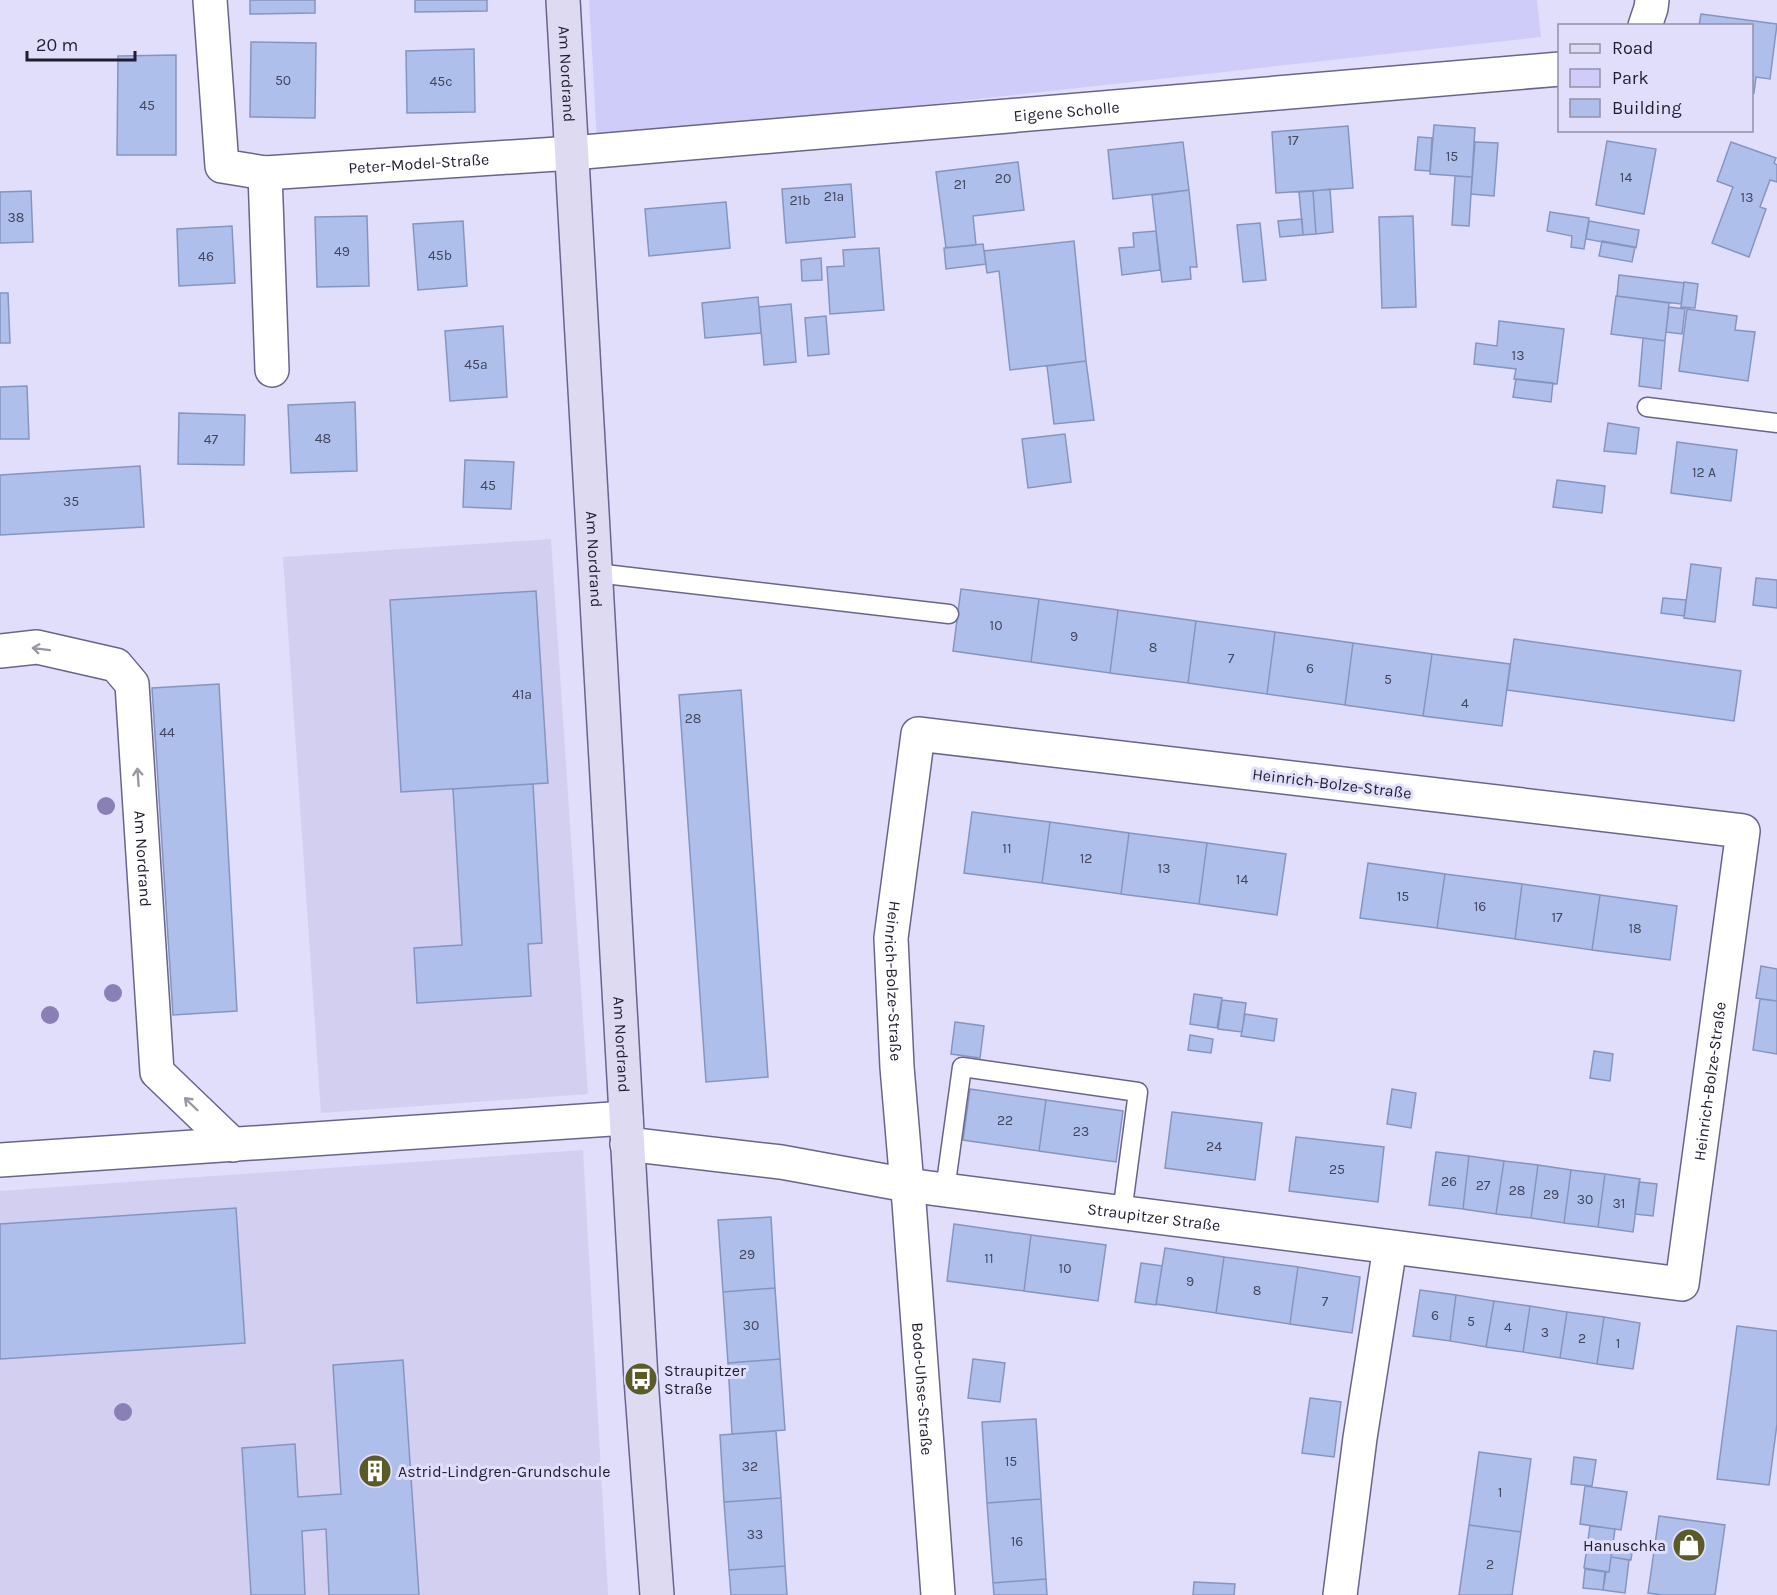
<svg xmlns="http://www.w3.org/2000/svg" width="1777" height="1595" font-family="Karla,sans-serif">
  <rect width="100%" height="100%" fill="#e0defb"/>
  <path fill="#d2cff0" d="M551,539l37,555 -267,19 -38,-556z
    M583,1150l25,445h-608v-404z"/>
  <path fill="#d0ccf9" d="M589,0h948l4,37 -944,104z"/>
  <path fill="#aebfeb" stroke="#8695c0" stroke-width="1.5" d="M250,0h65v13l-65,1z
    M415,0h72v11l-72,1z
    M1701,14l76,10 -7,55 -14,-2 -2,16 -2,-1v-66h-53z
    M251,42l65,1 -1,75 -65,-1z
    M474,49l1,63 -68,1 -1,-62z
    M176,55v100h-59l1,-99z
    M1434,125l41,3 -3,49 -42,-3z
    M1348,126l5,62 -77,5 -4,-61z
    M1418,137l14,1 -2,33 -15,-1z
    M1607,141l49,8 -12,65 -48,-9z
    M1183,142l6,48 -76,9 -5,-49z
    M1475,142l23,1 -4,53 -23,-2z
    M1731,142l45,16 -2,5 3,2v17l-7,-2 -10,27 6,2 -17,48 -37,-14 21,-56 -16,-6z
    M1018,162l6,48 -51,6 3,29 -30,3 -10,-76z
    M1455,176l17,1 -3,49 -17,-1z
    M851,184l4,53 -69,6 -4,-54z
    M1330,189l3,43 -17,2 -3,-43z
    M1189,190l8,77h-7l1,12 -29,3 -10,-87z
    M0,191v1l31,-1 2,51 -33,1z
    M1313,191l3,43 -13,1 -4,-43z
    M726,202l4,46 -81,8 -4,-47z
    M1550,212l39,6 -5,31 -13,-2 1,-11 -25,-5z
    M367,216l2,70 -52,1 -2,-70z
    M1413,216l3,91 -34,1 -3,-91z
    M1302,219l1,16 -23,2 -2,-16z
    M463,221l4,65 -49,4 -5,-66z
    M1589,221l50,9 -3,18 -50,-9z
    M1260,223l6,57 -23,2 -6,-57z
    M232,226l3,57 -56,3 -2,-57z
    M1156,231l4,39 -38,5 -3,-27 15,-1 -1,-14z
    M1074,241l12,120 -76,9 -11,-99 -12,2 -3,-22z
    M1602,241l33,6 -3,15 -33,-6z
    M983,244l3,20 -40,5 -2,-21z
    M879,248l5,62 -54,4 -3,-47 17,-1 -1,-16z
    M821,258l1,22 -20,1 -1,-21z
    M1619,275l65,8 -3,21 -64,-8z
    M1684,282l14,2 -3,24 -14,-1z
    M0,293h8l2,50h-10z
    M1616,296l53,7 -4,38 -54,-7z
    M758,297l3,36 -56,5 -3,-35z
    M791,304l5,58 -32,3 -5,-58z
    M1669,307l16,2 -3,25 -16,-2z
    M1687,309l50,7 -2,14 20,2 -7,49 -69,-10z
    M826,316l3,38 -21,2 -3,-38z
    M1499,321l65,8 -7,55 -43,-5 2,-10 -42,-5 2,-21 21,3z
    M503,326l4,71 -57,4 -5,-70z
    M1643,338l22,3 -4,48 -22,-3z
    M1086,361l8,59 -40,4 -7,-58z
    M1516,379l37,4 -2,19 -38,-5z
    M27,386l2,53h-29v-52z
    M355,402l2,69 -66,2 -3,-68z
    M179,413l66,2 -1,50 -66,-1z
    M1608,423l31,5 -3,26 -32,-3z
    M1065,434l6,48 -43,6 -6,-49z
    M1677,442l60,8 -6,51 -60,-8z
    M465,460l49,2 -3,47 -48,-2z
    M140,466l4,61 -144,8v-60z
    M1557,480l48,6 -3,27 -49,-6z
    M1691,564l30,4 -6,54 -31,-4z
    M1756,578l21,2v28l-24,-3z
    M961,589l78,10 -8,63 -78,-11z
    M536,591l12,192 -147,9 -11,-192z
    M1663,598l23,2 -2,16 -23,-3z
    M1039,599l79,11 -8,63 -79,-11z
    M1118,610l78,11 -8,62 -78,-10z
    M1196,621l79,11 -8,62 -79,-11z
    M1275,632l78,11 -8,62 -78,-11z
    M1514,639l227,32 -7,50 -227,-31z
    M1353,643l79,11 -9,62 -78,-11z
    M1432,654l78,10 -8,62 -79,-10z
    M219,684l18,327 -64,4 -21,-327z
    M741,690l27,387 -62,5 -27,-387z
    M533,784l9,159 -14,1 3,52 -114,7 -3,-55 48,-3 -9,-156z
    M972,812l78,10 -8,61 -78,-10z
    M1050,822l79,11 -8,61 -79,-11z
    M1129,833l78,10 -8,61 -78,-10z
    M1207,843l79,11 -9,61 -78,-11z
    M1368,863l77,11 -8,54 -77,-10z
    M1445,874l77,10 -7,55 -78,-11z
    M1522,884l78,11 -8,55 -77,-11z
    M1600,895l77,11 -7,54 -78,-10z
    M1761,966l16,3v32l-21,-3z
    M1194,994l28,4 -5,30 -27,-4z
    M1760,999l17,2v53l-24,-4z
    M1222,1000l24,3 -4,29 -24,-3z
    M1245,1014l32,5 -3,22 -33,-5z
    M955,1022l29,4 -4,32 -29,-4z
    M1190,1035l23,4 -2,14 -23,-3z
    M1594,1051l19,3 -3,27 -20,-3z
    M970,1089l76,11 -7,51 -76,-11z
    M1392,1089l24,4 -5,35 -24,-4z
    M1046,1100l77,11 -7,51 -77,-11z
    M1172,1112l90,11 -7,57 -90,-12z
    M1296,1137l88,10 -6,55 -89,-11z
    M1436,1152l33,4 -6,53 -34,-4z
    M1469,1156l35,5 -8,53 -33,-5z
    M1504,1161l34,4 -7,53 -35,-4z
    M1538,1165l33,5 -7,53 -33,-5z
    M1571,1170l34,4 -7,53 -34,-4z
    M1605,1174l35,5 -7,53 -35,-5z
    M1639,1182l18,2 -4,32 -18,-2z
    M236,1208l9,135 -245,16v-135z
    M771,1217l4,71 -52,4 -5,-72z
    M954,1224l77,11 -7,56 -77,-10z
    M1031,1235l75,10 -8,56 -74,-10z
    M1165,1248l59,9 -8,56 -60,-9z
    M1224,1257l74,10 -8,57 -74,-11z
    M1141,1263l21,3 -6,39 -21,-3z
    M1298,1267l62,10 -8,56 -62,-9z
    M775,1288l5,71 -52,4 -5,-71z
    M1420,1290l36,5 -6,46 -37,-5z
    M1456,1295l38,6 -8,46 -36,-6z
    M1494,1301l36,5 -7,46 -37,-5z
    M1530,1306l37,6 -7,46 -37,-6z
    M1567,1312l37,5 -7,47 -37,-6z
    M1604,1317l36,6 -7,46 -36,-5z
    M1737,1326l40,5v93l-8,61 -52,-6z
    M780,1359l5,71 -53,4 -4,-71z
    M973,1359l32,4 -5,39 -32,-4z
    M403,1360l16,235h-90l-3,-66 -24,2 3,64h-54l-9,-147 53,-4 3,53 43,-3 -8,-129z
    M1310,1398l31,4 -7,55 -32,-4z
    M1036,1419l5,80 -54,4 -5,-81z
    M776,1431l5,67 -57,4 -4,-67z
    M1479,1452l52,7 -10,73 -52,-7z
    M1574,1457l22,3 -4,26 -21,-2z
    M1585,1486l42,6 -6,38 -41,-6z
    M781,1498l4,68 -56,4 -5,-68z
    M1041,1499l5,80 -53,4 -6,-80z
    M1659,1516l66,9 -10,70h-53l-14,-2z
    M1469,1525l52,7 -9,63h-53z
    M1590,1526l25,3 -6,43 -25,-4z
    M1613,1544l20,2 -2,14 -20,-3z
    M1611,1557l18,3 -4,33 -22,-3 3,-18h3z
    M785,1566l2,29h-56l-2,-25z
    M1585,1569l20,3 -2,18 -20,-2z
    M1046,1579l1,16h-53l-1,-12z
    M1194,1582l41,2 -1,11h-41z"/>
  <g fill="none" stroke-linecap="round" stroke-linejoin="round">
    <g stroke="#69648e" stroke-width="21">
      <path id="lane" d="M1647,407l130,16
        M596,573l353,41
        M945,1190l17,-123 176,25 -16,121"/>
    </g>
    <g stroke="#69648e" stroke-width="36">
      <g id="street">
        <path id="s1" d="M210,0l12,166 43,7 307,-20 988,-84"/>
        <path d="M1645,26l6,-18 1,-8"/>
        <path d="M265,173l7,197"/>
        <path id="s2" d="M0,651l37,-4 79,18 16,19 25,388 76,73"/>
        <path id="s3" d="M627,1144l154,18 126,23 38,5 737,94 61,-453 -825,-97 -27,204 6,129 10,118 2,17 29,393"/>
        <path d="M0,1160l626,-42"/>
        <path d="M1340,1595l20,-157 30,-191"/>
      </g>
    </g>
    <g stroke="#69648e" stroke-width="36">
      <g id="secondary">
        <path id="s4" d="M563,0l78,1379 16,216"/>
      </g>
    </g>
    <use href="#lane" stroke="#fff" stroke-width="18"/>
    <use href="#street" stroke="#fff" stroke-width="33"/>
    <use href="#secondary" stroke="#dddaf2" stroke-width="33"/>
  </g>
  <g fill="#8a80b6">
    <circle cx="106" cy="806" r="9"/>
    <circle cx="113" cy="993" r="9"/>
    <circle cx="50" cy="1015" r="9"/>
    <circle cx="123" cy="1412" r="9"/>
  </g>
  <defs><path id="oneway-shaft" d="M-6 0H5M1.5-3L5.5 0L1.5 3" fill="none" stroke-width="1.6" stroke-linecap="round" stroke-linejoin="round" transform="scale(1.5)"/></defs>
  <g stroke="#9a99a1">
    <use href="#oneway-shaft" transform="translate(41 649) rotate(-173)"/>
    <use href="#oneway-shaft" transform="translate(138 777) rotate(-94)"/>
    <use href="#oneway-shaft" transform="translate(191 1104) rotate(-136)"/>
  </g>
  <defs>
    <g id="bus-disc" transform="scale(1.725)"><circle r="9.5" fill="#5b5b28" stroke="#e0defb"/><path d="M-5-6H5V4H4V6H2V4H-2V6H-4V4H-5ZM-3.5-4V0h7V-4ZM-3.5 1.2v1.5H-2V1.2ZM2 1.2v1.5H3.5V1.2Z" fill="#fff"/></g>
    <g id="building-disc" transform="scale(1.725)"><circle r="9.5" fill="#5b5b28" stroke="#e0defb"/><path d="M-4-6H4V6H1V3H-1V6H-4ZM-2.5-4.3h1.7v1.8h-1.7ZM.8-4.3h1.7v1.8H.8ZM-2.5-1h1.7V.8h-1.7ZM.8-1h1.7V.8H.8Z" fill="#fff"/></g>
    <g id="shop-disc" transform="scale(1.725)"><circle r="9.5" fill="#5b5b28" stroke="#e0defb"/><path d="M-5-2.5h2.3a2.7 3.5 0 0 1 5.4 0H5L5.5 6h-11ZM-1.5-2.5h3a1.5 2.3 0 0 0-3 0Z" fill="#fff"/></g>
  </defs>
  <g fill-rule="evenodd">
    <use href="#bus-disc" x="641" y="1379"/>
    <use href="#building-disc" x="375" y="1471"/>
    <use href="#shop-disc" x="1689" y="1545"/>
  </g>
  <g text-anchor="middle" stroke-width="6" stroke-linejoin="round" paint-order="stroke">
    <g font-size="14" fill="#43465d">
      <text x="283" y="85">50</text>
      <text x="441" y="86">45c</text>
      <text x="147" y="110">45</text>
      <text x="1293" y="145">17</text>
      <text x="1452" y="161">15</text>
      <text x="1626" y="182">14</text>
      <text x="1003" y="183">20</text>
      <text x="960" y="189">21</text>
      <text x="834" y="201">21a</text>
      <text x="1747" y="202">13</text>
      <text x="800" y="205">21b</text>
      <text x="16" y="222">38</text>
      <text x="342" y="256">49</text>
      <text x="440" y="260">45b</text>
      <text x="206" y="261">46</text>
      <text x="1518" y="360">13</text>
      <text x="476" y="369">45a</text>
      <text x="323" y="443">48</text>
      <text x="211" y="444">47</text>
      <text x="1704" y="477">12 A</text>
      <text x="488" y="490">45</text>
      <text x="71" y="506">35</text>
      <text x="996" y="630">10</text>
      <text x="1074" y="641">9</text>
      <text x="1153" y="652">8</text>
      <text x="1231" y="663">7</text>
      <text x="1310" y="673">6</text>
      <text x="1388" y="684">5</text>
      <text x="522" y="699">41a</text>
      <text x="1465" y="708">4</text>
      <text x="693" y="723">28</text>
      <text x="167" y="737">44</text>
      <text x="1007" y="853">11</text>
      <text x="1086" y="863">12</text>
      <text x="1164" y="873">13</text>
      <text x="1242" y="884">14</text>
      <text x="1403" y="901">15</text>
      <text x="1480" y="911">16</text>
      <text x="1557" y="922">17</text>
      <text x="1635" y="933">18</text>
      <text x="1005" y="1125">22</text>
      <text x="1081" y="1136">23</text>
      <text x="1214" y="1151">24</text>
      <text x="1337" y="1174">25</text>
      <text x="1449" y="1186">26</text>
      <text x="1483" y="1190">27</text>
      <text x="1517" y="1195">28</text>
      <text x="1551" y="1199">29</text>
      <text x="1585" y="1204">30</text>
      <text x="1619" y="1208">31</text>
      <text x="747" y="1259">29</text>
      <text x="989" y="1263">11</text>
      <text x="1065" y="1273">10</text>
      <text x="1190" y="1286">9</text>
      <text x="1257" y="1295">8</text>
      <text x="1325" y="1306">7</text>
      <text x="1435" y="1320">6</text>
      <text x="1471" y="1326">5</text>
      <text x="751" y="1330">30</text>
      <text x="1508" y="1332">4</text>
      <text x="1545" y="1337">3</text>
      <text x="1582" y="1343">2</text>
      <text x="1618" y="1348">1</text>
      <text x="1011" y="1466">15</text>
      <text x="750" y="1471">32</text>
      <text x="1500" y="1497">1</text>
      <text x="755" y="1539">33</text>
      <text x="1017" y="1546">16</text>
      <text x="1490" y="1569">2</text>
    </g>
    <g font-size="16" fill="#1f1d2e" stroke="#e0defb">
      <text dy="6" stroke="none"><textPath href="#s4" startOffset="74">Am Nordrand</textPath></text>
      <text dy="6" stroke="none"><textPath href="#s1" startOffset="1014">Eigene Scholle</textPath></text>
      <text dy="6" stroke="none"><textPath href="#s1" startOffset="364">Peter-Model-Straße</textPath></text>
      <text dy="6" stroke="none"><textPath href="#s4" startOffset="560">Am Nordrand</textPath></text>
      <text transform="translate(1332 783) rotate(7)" y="6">Heinrich-Bolze-Straße</text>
      <text dy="6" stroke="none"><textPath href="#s2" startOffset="318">Am Nordrand</textPath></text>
      <text dy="6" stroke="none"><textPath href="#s3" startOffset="2601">Heinrich-Bolze-Straße</textPath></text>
      <text dy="6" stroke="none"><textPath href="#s4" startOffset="1046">Am Nordrand</textPath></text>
      <text dy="6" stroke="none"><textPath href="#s3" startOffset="1269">Heinrich-Bolze-Straße</textPath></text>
      <text dy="6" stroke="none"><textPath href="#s3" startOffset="532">Straupitzer Straße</textPath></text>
      <text dy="6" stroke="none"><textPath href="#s3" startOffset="3010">Bodo-Uhse-Straße</textPath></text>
    </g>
    <g font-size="16" fill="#1f1d2e" stroke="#e0defb" text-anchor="start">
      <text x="664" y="1376">Straupitzer<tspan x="664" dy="18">Straße</tspan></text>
      <text x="398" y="1477">Astrid-Lindgren-Grundschule</text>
      <text x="1666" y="1551" text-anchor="end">Hanuschka</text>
    </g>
  </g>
  <rect x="1558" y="24" width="195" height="108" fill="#e0defb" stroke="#9391a9" stroke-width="1.5"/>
  <rect x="1570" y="44" width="30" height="9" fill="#dddaf2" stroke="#9391a9" stroke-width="1.5"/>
  <text x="1612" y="54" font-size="18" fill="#1f1d2e">Road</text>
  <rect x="1570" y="69" width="30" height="18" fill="#d0ccf9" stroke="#9391a9" stroke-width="1.5"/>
  <text x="1612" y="84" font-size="18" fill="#1f1d2e">Park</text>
  <rect x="1570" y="99" width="30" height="18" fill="#aebfeb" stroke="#9391a9" stroke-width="1.5"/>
  <text x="1612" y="114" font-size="18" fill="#1f1d2e">Building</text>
  <path d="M27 51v9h108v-9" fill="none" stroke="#1f1d2e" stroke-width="3"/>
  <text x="36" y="51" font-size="18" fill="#1f1d2e" stroke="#e0defb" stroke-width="4.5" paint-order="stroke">20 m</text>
</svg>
